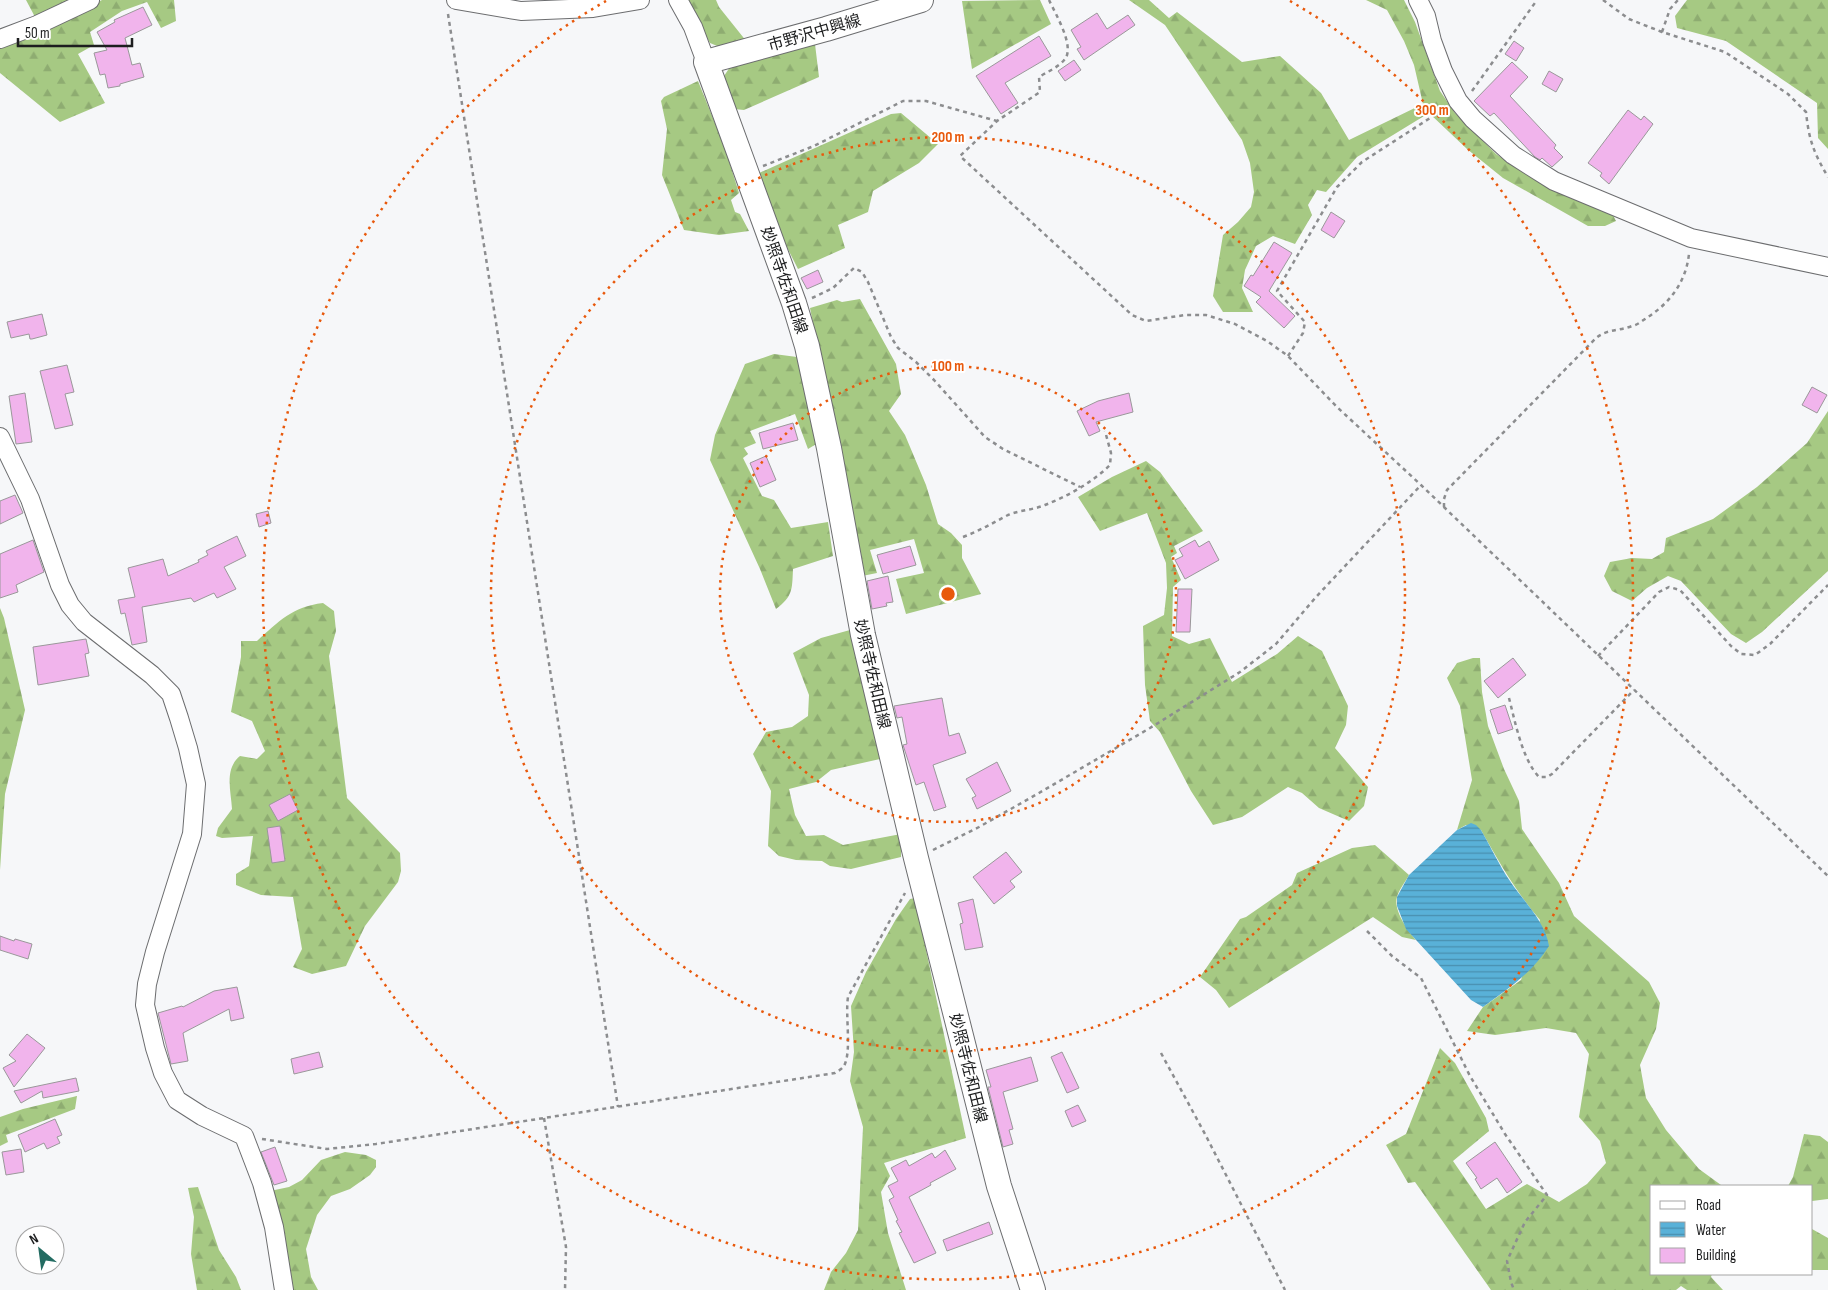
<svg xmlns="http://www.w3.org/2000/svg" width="1828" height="1290" font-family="'Sofia Sans Condensed','Noto Sans JP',sans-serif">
  <defs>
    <pattern id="forest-firs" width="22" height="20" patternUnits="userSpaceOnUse" patternTransform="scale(1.25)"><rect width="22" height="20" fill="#a6c983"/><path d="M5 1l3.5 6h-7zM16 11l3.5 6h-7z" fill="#8eac71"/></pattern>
    <pattern id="water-rules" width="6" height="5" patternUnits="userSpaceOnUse" patternTransform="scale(1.25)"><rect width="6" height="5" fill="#59b1d8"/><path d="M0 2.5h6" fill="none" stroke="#498faf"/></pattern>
  </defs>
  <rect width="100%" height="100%" fill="#f6f7f9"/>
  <path fill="url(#forest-firs)" d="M26,0h45l-36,17z
    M102,0h72l2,21 -15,7 -14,-26 -25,9 -32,21 4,13 -16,9 27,49 -45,19 -60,-49v-27l39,-15z
    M686,0h30l3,7 28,35 -25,6 -12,-5z
    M1040,0l11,24 -79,45 -10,-68z
    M1129,0h20l20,18 8,-6 65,50 38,-6 41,37 28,47 74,-36 -9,-39 -10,-24 -17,-31 -21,-10h38l11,22 25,69 15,22 41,41 38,25 79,36 3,6 -11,5h-17l-85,-48 -36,-29 -38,-36 -72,44 -31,35 -9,-2 -9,15 4,10 -17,29 -22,-8 -17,10 -11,24 -3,18 11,24h-30l-10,-16 10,-61 15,-13 13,-15 3,-15 -4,-29 -8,-23 -77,-115z
    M1687,0h141v149l-10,-11 -1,-35 -91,-62 -49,-13 -2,-12z
    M815,44l4,33 -75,33 -10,-1 -10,-33 6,-9z
    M698,81l27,67 14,45 -8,7 4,12 5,2 9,17 -30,4 -35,-5 -22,-55 5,-46 -6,-28 3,-4z
    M901,113l37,31 -19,19 -46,28 -5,21 -30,13 7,23 -47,21 -42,-83 3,-13 132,-59z
    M860,299l36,65 5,30 -12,17 16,24 21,50 12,39 13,9 11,12v13l19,36 -75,20 -10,-35 28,-6 -10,-34 -44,11 7,23 -15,3 -52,-268 27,-8 5,2z
    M774,354l23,3 21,86 -10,6 -13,-35 -45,17 6,12 -12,5 4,6 -5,4 19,38 12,4 17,28 37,-6 5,34 -40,13c-1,21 0,27 -17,40l-16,-40 -50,-109 5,-25 30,-71z
    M1828,411v160l-66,61 -16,11 -15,-9 -50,-53 -13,-5 -21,12 -15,13 -20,-10 -8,-15 6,-14 22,-4 20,1 12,-7 2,-14 47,-19 44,-32 50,-44z
    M1146,461l14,11 43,59 -29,15 3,7 -6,4 10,23 -8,7 -1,49 17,8 21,-6 22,44 45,-28 21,-18 24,15 26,55 -2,19 -11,23 33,39 -4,19 -15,15 -30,-13 -17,-15 -14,-6 -46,30 -29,8 -22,-34 -31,-59 -10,-11 -5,-36 -2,-59 21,-11 3,-27 -1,-25 -19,-50 -47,18 -22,-34 34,-20z
    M323,603l11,8 2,20 -7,25 18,142 53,55 1,18 -3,11 -33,44 -19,40 -34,8 -19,-7 9,-18 -9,-52 -32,-2 -25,-10v-11l13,-8 4,-30 -31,2 -6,-2 2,-8 14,-19c-1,-18 -8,-40 8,-53l17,3 8,-8 -13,-30 -21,-9 10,-55v-16h16c22,-20 35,-34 66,-38z
    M0,608l4,10 21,92 -20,84 -5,76z
    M850,630l30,129 -49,11 -15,12 -27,7 6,26 11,21 18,-1 19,10 58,-11v23l-50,12 -21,-3 -8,-5 -26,-1 -17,-4 -11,-10 3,-55 -18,-37 13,-22 26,-5 16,-11 1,-21 -16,-42 28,-15z
    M1473,658h7l2,34 6,34 16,43 15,32 3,28 37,54 15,33 75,66 11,21 -4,26 -16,36 6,33 20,32 33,39 22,16 6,1h-75v88h60l-1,3 12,13h-36l-6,-4 -5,4h-185l-76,-108 -7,1 -22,-38 20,-11 34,-86 15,15 31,55 3,13 -36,30 33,48 41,-25 32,18 28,-18 19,-21 -6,-22 -21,-24 10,-63 -13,-21 -30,-5 -51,7 -28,-4 16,-24 38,-27 19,-60c-24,-28 -41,-58 -59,-90l-15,-5 -9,5 15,-50 -12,-74 -13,-28 10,-15z
    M1375,845l34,30c-4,7 -10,15 -12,22 -4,13 11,34 19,43l-14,-3 -29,-20 -144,91 -13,-18 -16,-13 40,-58 6,-2 46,-32 5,-12 55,-25z
    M915,898l51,240 -82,25 6,13 -9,16 7,41 18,57h-82l7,-18 15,-19 12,-23 5,-103 -13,-46 4,-29 -3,-46 15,-34 30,-53 14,-20z
    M77,1096l-2,13 -69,26 2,7 -8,4v-29l23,-8z
    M1804,1134l16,2 8,6v57l-16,2v-15h-24l5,-9z
    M345,1152l21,3 10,5v7l-6,8 -20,14 -19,7 -14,19 -11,34 5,28 7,13h-29l-19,-99 19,-4 13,-7 19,-20z
    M198,1187l21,63 17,27 5,13h-44l-6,-36 3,-37 -6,-29z
    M1812,1229l16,9v32h-16z"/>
  <path fill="url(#water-rules)" d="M1471,823l5,2 5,5c10,17 18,35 29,51 14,21 35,40 39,65 -17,27 -41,43 -66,61l-12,-7 -65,-71 -9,-23v-9l12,-22 48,-45z"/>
  <path fill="#f1b4ec" stroke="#9a989a" d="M143,7l9,18 -27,13 7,27 8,-2 4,14 -24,7v2l-12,2 -3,-14 -5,1 -6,-22 13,-3 -10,-18 18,-10 -1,-2z
    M1097,13l10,16 21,-14 7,10 -51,35 -7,-11 4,-2 -10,-17z
    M1039,36l12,20 -46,27 13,20 -17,11 -25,-38z
    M1514,41l10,7 -8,13 -11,-7z
    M1074,60l7,10 -16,11 -7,-10z
    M1512,62l16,15 -18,19 46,49 -2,3 9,9 -11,10 -10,-9 -2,2 -5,-3 -41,-44 -4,3 -16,-15z
    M1549,71l14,8 -7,13 -14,-8z
    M1628,110l13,10 3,-4 9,8 -44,60 -9,-8 2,-3 -14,-10z
    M1331,212l14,9 -11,17 -13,-8z
    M1274,242l18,11 -23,38 26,25 -11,12 -28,-26 5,-5 -17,-11 7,-11 2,1z
    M818,270l5,12 -16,7 -6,-11z
    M42,314l5,21 -15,4h-2l-1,-5 -18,4 -4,-16z
    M67,365l7,27 -9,2 8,31 -18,4 -15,-58z
    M1812,387l15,8 -10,18 -15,-8z
    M25,393l7,49 -16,2 -7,-48z
    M1129,393l4,19 -37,10 4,9 -11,5 -12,-25 21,-10z
    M793,423l5,17 -35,9 -4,-16z
    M766,456l10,24 -16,7 -10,-24z
    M15,495l8,18 -23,11v-23z
    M268,511l3,12 -12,4 -3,-13z
    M237,536l9,20 -22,11 12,22 -19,9 -3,-5 -20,9 -3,-4 -49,9 5,35 -15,3 -7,-32 -4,1 -3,-14 17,-3 -7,-29 35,-9 5,17 31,-14 -1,-2 10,-5 -2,-4z
    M33,540l11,32 -28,13 2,7 -18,6v-44z
    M1195,540l4,7 10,-6 10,19 -34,19 -10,-19 8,-4 -4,-7z
    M910,546l6,19 -33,9 -6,-19z
    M888,576l5,26 -7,1 1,3 -15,3 -5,-28z
    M1178,589h14l-2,43h-14z
    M86,639l3,14 -4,1 4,22 -51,9 -5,-38z
    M1513,658l13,17 -28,23 -14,-17z
    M942,698l7,38 10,-3 7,20 -33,12 13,42 -12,4 -10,-29 -8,3 -13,-40 4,-1 -5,-27 -5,1 -3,-12z
    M1505,705l8,24 -15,5 -8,-24z
    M997,762l14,29 -34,18 -5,-11 4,-2 -10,-17z
    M290,794l8,16 -20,11 -9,-16z
    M280,826l5,35 -13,2 -5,-35z
    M1006,852l16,20 -12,9 5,6 -21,17 -21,-27z
    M973,899l10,48 -18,3 -5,-26 3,-1 -5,-20z
    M0,936l14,5 1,-2 17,5 -4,15 -28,-9z
    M237,987l7,31 -13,3 -2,-12 -46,24 5,28 -17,3 -13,-51 24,-7 1,1 31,-16z
    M27,1034l18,14 -31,39 -11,-19 13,-7 -7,-6z
    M319,1052l4,15 -29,7 -3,-15z
    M1062,1052l17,36 -12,5 -16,-36z
    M1031,1057l7,24 -35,11 10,37 -4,1 4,14 -10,3 -15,-60h3l-5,-17z
    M76,1078l3,13 -36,7 -1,-7 -21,12 -7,-12z
    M1078,1105l8,16 -14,6 -7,-16z
    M55,1119l7,16 -5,2 3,6 -13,6 -3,-6 -19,9 -7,-17z
    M1495,1142l27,40 -15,11 -10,-15 -16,11 -6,-10 2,-1 -11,-15z
    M275,1147l12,34 -13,4 -13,-33z
    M21,1149l3,23 -18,3 -4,-23z
    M945,1150l11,19 -26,14 1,2 -22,12 27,56 -22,10 -15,-30 3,-1 -6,-11 2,-1 -9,-20 5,-3 -6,-11 10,-5 -7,-13 15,-8 3,6 23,-13 3,5z
    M989,1222l4,12 -46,17 -4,-11z"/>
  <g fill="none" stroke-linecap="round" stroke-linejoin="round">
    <g stroke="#6c6d6f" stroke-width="20">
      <path id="street" d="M456,0l65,11 72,-3 47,-8
        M678,0l15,27 13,35
        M1418,0l8,16 6,25 11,30 15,30 15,18 40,36 41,26 137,57 137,29
        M0,39l37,-14 53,-25
        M0,437l30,62 30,86 10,20 14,17 68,53 19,19 8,24 9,30 8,36 -4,50 -37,118 -8,32 -2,21 10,43 8,25 14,27 25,16 42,20 18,47 12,44 10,63"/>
    </g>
    <g stroke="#6c6d6f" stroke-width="26">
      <path id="secondary" d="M921,0l-95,29 -120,33 88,241 13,43 22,102 34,187 53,223 83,328 34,104"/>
    </g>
    <path stroke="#8c8d8f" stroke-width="2.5" stroke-dasharray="4 4" stroke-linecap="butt" d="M1049,0c6,13 26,46 16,59 -6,8 -18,13 -26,18l1,15 -43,29 -37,35 172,159 14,6 39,-6h21l29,9 32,17 21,15 49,51 84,78 407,391
      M1603,0l26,19 33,13 63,20 63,42 18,18c3,29 8,41 22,65
      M448,14l170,1093
      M1662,32l8,-23 8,-9
      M1472,91l65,-91
      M763,166l51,-20 89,-45h23l71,20
      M812,298l21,-10 21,-20 8,4 6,10 23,55 7,11 18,14 18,18 51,57 18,12 77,38
      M1288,356l15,-23 2,-11 -28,-31 60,-104 25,-25 82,-53
      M1444,507v-8l3,-9 149,-152c11,-9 23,-7 36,-12 6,-1 11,-6 16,-9 23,-15 38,-36 41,-63
      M963,537c16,-6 30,-14 45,-22 12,-5 25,-5 37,-10 23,-9 48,-23 65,-40l1,-12 -6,-22
      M1598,656l61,-64 10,-5 11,3 51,56 10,8 14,1 15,-11 58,-59
      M1509,698c6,23 13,61 30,79h8l5,-3 82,-84
      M933,850l46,-23 60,-34 111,-65 90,-56 36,-28 40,-47 105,-112
      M1367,931l25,25 29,22 49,98 35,58 42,61 -22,27 -18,39 4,21 3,8
      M1161,1053l44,81 80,156
      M544,1118l22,129 -1,43
      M262,1139l65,10 49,-5 459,-71c3,-2 7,-4 9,-7 8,-15 1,-50 4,-69l57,-104"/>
    <use href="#street" stroke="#fff" stroke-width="18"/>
    <use href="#secondary" stroke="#fff" stroke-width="24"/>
  </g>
  <g fill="none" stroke="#e8590c" stroke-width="2.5" stroke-dasharray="2.5 5">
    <circle cx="948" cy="594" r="228"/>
    <circle cx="948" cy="594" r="457"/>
    <path d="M1290 1A685 685 0 1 1 606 1"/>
  </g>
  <g text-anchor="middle" stroke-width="4" stroke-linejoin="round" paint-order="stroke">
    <g font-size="16" fill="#1d1e1f" stroke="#fff">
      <text transform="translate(814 32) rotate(-16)" y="6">市野沢中興線</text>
      <text transform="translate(785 280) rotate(71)" y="6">妙照寺佐和田線</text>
      <text transform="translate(873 674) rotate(77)" y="6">妙照寺佐和田線</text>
      <text transform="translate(969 1068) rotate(76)" y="6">妙照寺佐和田線</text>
    </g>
  </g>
  <circle cx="948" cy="594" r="8" fill="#e8590c" stroke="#fff" stroke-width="2.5"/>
  <g font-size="15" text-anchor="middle" font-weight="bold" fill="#e8590c" stroke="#fff" stroke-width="4" stroke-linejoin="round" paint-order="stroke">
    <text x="1432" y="115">300 m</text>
    <text x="948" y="142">200 m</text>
    <text x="948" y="371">100 m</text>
  </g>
  <rect x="1650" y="1185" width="162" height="90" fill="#ffffff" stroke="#a5a5a5"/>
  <rect x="1660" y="1201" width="25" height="8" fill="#ffffff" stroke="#a5a5a5"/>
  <text x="1696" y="1210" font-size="15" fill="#1d1e1f">Road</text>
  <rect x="1660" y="1222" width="25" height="15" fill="url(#water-rules)" stroke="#a5a5a5"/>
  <text x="1696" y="1235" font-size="15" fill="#1d1e1f">Water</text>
  <rect x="1660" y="1248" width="25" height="15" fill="#f1b4ec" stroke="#a5a5a5"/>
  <text x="1696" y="1260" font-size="15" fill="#1d1e1f">Building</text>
  <g transform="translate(40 1250) rotate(331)"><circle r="24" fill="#ffffff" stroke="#a5a5a5"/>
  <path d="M0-4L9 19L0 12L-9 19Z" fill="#236c62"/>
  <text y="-8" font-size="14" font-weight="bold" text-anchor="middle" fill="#1d1e1f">N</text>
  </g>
  <path d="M18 38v8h114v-8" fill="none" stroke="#1d1e1f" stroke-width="2.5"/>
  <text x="25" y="38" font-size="15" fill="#1d1e1f" stroke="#ffffff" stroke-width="4" paint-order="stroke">50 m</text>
</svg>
